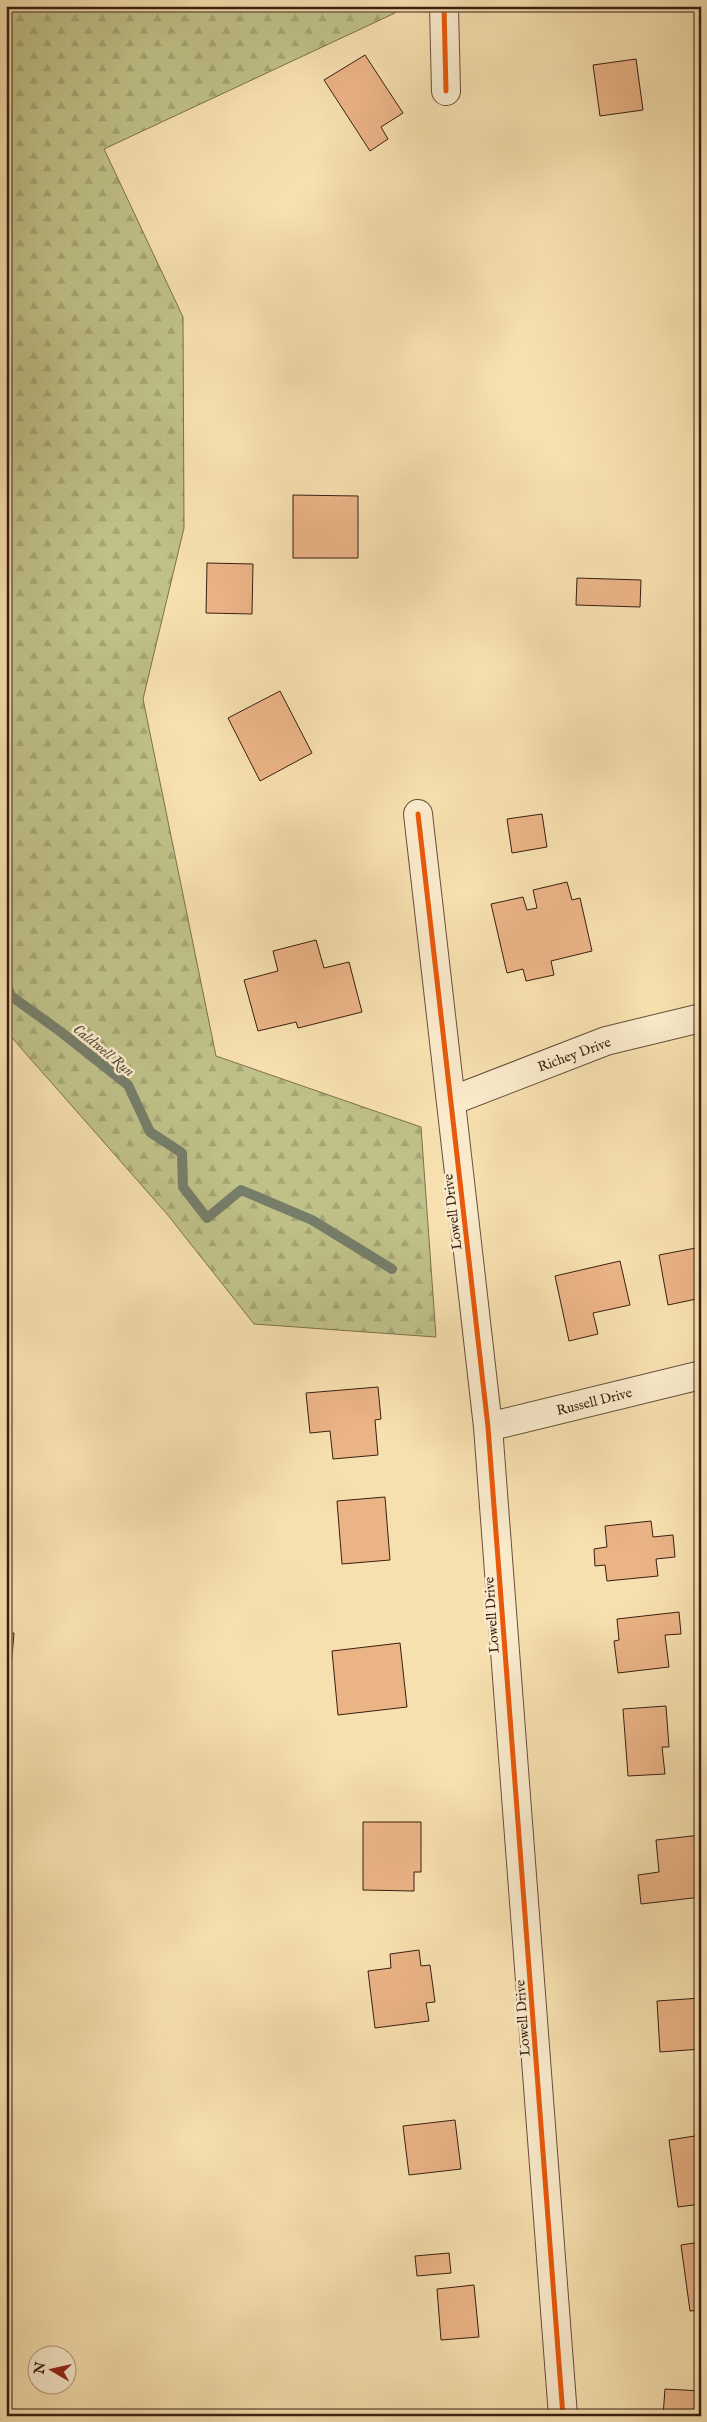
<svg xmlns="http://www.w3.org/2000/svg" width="707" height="2422" font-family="'IM FELL English',serif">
  <defs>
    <pattern id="forest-firs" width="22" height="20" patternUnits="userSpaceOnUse" patternTransform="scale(1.25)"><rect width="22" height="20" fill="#c0c189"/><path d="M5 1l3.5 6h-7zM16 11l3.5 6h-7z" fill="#a6a575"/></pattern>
  </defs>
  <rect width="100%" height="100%" fill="#f7e0b0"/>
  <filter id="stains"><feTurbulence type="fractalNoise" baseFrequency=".004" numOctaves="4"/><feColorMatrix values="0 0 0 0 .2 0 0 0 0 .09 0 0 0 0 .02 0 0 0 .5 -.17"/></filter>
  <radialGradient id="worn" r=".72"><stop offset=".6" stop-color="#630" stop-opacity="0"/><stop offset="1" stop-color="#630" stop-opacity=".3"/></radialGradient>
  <path fill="url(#forest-firs)" stroke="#7c704e" d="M6,6h388l1,7 -291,136 79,168 1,211 -41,171 73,357 205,71 15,210 -182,-13 -87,-110 -161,-183z"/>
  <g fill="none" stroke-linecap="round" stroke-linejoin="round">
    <path stroke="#767e6a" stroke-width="10" d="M6,984l5,12 50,36 67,53 22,47 32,21 1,34 24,31 34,-28 71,30 80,49"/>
  </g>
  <path fill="#ebb487" stroke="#391f12" d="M365,55l38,58 -22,14 7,12 -18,12 -46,-71z
    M636,59l7,51 -43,6 -7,-51z
    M293,495l65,1v62h-65z
    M207,563l46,1 -1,50 -46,-1z
    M577,578l64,2 -1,27 -64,-2z
    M280,691l32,62 -52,28 -32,-63z
    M542,814l5,33 -35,6 -5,-34z
    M567,882l5,18 8,-2 12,53 -41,10 3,14 -28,6 -3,-12 -16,4 -16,-69 32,-7 4,13 10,-2 -4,-18z
    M316,940l8,28 25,-6 13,50 -64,16 -2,-6 -38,9 -14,-51 34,-9 -5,-20z
    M701,1226v19l-4,-18z
    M701,1247v51l-33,7 -9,-50z
    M620,1261l10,44 -37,8 5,21 -29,7 -14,-65z
    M378,1387l3,32 -6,1 3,35 -45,4 -3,-28 -20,2 -4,-40z
    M385,1497l5,63 -48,4 -5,-63z
    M651,1521l2,16 20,-2 2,22 -19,2 2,17 -51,5 -2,-16 -10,1 -1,-17 13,-2 -2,-21z
    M679,1612l2,22 -16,1 4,32 -51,6 -4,-32 5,-1 -2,-21z
    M6,1632l8,1 -5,60h-3z
    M400,1643l7,64 -69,8 -6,-64z
    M666,1706l3,41h-7l3,27 -37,2 -5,-67z
    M363,1822h58v50h-7v19l-51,-1z
    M701,1835v62l-60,7 -3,-29 21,-3 -3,-32z
    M419,1950l2,16 9,-1 5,37 -9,1 3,18 -54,7 -7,-57 23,-3 -1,-14z
    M701,1998v51l-41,3 -3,-51z
    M455,2120l6,49 -52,6 -6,-49z
    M701,2135v69l-23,3 -9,-67z
    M701,2242v68l-11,1 -9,-66z
    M449,2253l2,20 -34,3 -2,-20z
    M474,2285l5,52 -38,3 -4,-51z
    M665,2389l36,2v25h-38z"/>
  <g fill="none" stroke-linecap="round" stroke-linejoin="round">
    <g stroke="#684f3a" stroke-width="30">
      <path id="minor" d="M444,6l2,85
        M418,814l70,613 75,989
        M451,1101l155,-60 95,-23
        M488,1427l213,-52"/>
    </g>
    <use href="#minor" stroke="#faebcc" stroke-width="28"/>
    <g stroke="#faebcc" stroke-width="8">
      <path id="cycleway" d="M444,6l2,85
        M418,814l70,613 75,989"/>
    </g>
    <use href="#cycleway" stroke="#e8590c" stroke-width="5"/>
  </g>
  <g text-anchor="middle" stroke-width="5" stroke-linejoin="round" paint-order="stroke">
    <g font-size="14" fill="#391f12" stroke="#faebcc">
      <text transform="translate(574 1054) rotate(-20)" y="5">Richey Drive</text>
      <text transform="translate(452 1212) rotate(-97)" y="5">Lowell Drive</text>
      <text transform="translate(594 1401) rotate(-14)" y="5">Russell Drive</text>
      <text transform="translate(491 1615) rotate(-94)" y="5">Lowell Drive</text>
      <text transform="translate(522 2018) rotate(-94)" y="5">Lowell Drive</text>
    </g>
    <g font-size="15" font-style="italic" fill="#574f3e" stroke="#faebcc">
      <text transform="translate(104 1050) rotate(39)" y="5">Caldwell Run</text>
    </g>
  </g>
  <rect width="707" height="2422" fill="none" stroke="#f7e0b0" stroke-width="25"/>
  <rect x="8" y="8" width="692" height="2407" fill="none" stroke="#391f12" stroke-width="2.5"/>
  <rect x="12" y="12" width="682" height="2397" fill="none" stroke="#391f12"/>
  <g transform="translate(52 2370) rotate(279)"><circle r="24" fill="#faebcc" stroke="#ad9982"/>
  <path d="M0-4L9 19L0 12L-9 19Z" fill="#8f2418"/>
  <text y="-8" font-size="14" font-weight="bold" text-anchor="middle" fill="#391f12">N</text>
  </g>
  <rect width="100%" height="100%" filter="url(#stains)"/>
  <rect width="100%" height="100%" fill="url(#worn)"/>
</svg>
